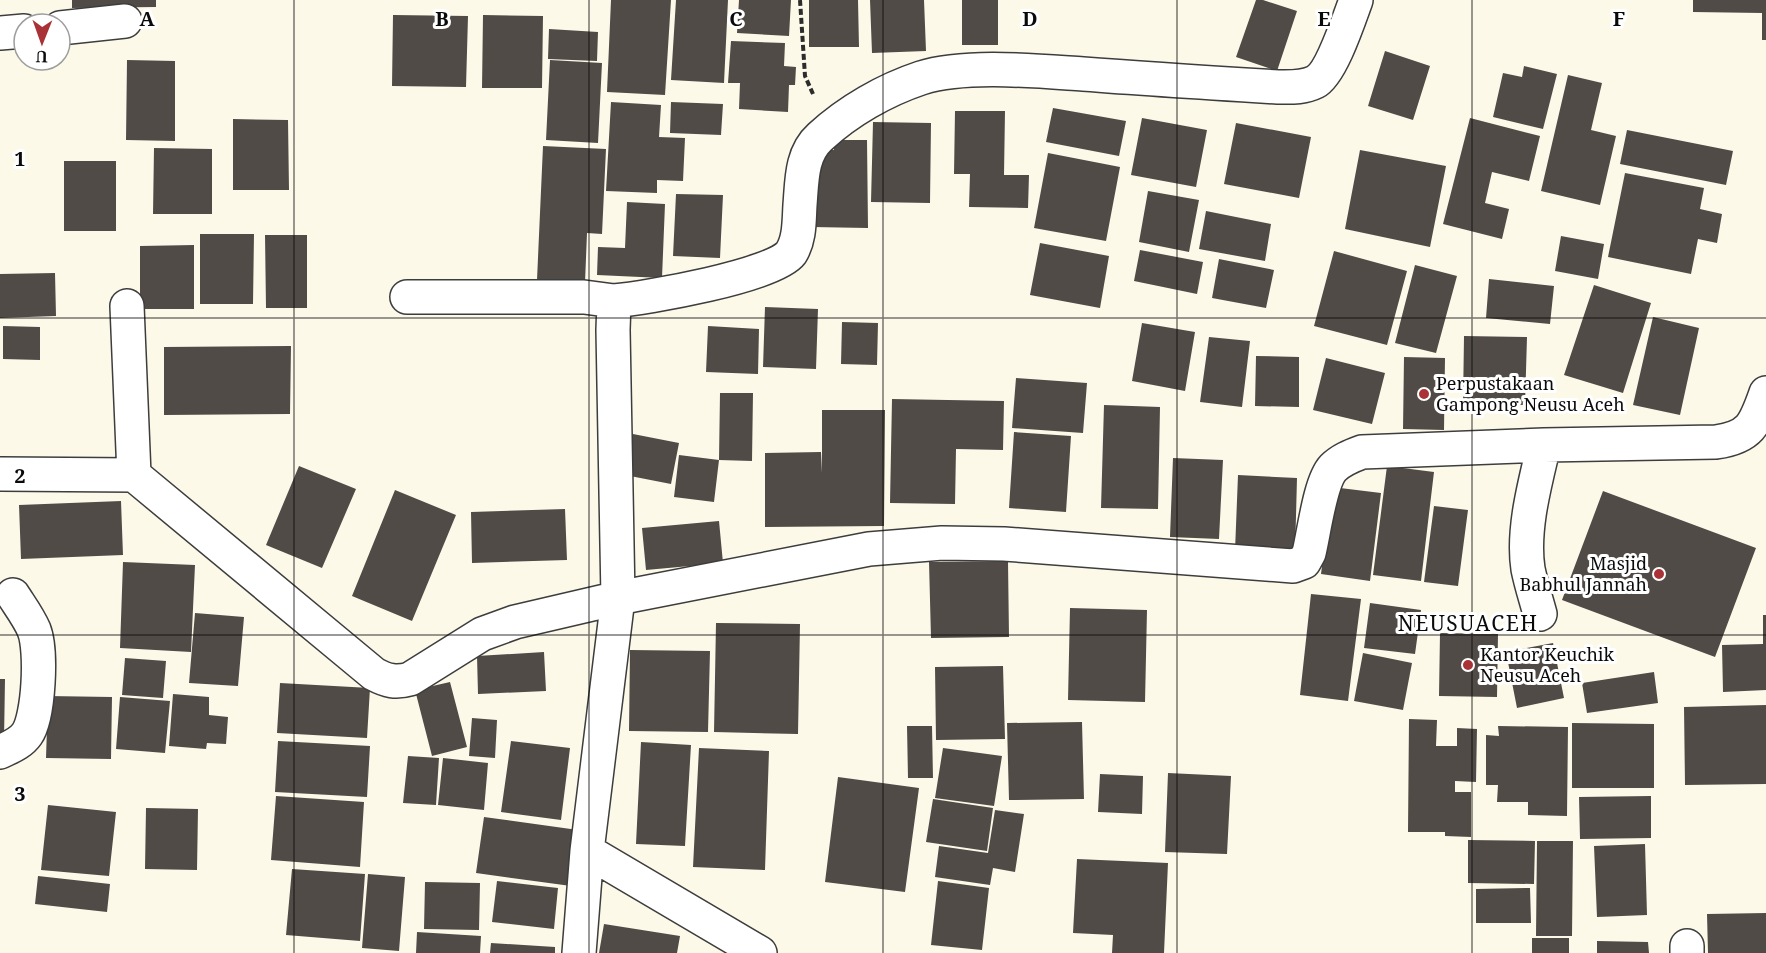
<svg xmlns="http://www.w3.org/2000/svg" width="1766" height="953" font-family="'Noto Serif',serif">
  <rect width="100%" height="100%" fill="#fdf9e9"/>
  <path fill="#514b47" d="M72,0h84v7l-84,1z
    M611,0h60l-6,95 -58,-3z
    M676,0h52l-4,83 -53,-3z
    M739,0h52l-2,36 -52,-3z
    M809,0h49l1,47h-50z
    M870,0h54l2,51 -54,2z
    M962,0h36v45h-36z
    M1256,0h7l34,11 -20,60 -41,-14z
    M1693,0h73v40h-4v-27l-69,-1z
    M393,15l75,1 -2,71 -74,-1z
    M483,15l60,1 -1,72h-60z
    M549,29l49,3 -1,29 -49,-2z
    M731,41l54,2 -1,23 12,1 -1,18h-6l-1,27 -49,-3 1,-26h-12z
    M1385,51l45,15 -17,54 -45,-14z
    M127,60l48,1v80l-49,-1z
    M550,60l52,3 -4,80 -52,-3z
    M1524,66l33,8 -14,55 -50,-12 10,-44 19,4z
    M1568,75l34,8 -11,47 25,6 -16,69 -59,-14z
    M611,102l50,3 -2,32 26,1 -2,43 -26,-1v13l-51,-2z
    M671,102l52,2 -2,31 -51,-2z
    M1053,108l73,13 -7,35 -73,-14z
    M955,111h50l-1,64h25l-1,33 -59,-1 1,-33h-16z
    M1142,118l65,12 -11,57 -65,-12z
    M1470,118l70,18 -11,45 -37,-9 -7,31 24,6 -7,30 -59,-15z
    M233,119l55,1 1,70h-56z
    M873,122l58,1 -1,80 -59,-1z
    M1236,123l75,14 -12,61 -75,-14z
    M1627,130l106,21 -7,34 -106,-21z
    M833,140h34l1,88 -56,-1 10,-77h12z
    M543,146l63,3 -4,85 -15,-1 -2,50 -48,-3z
    M154,148l58,1v65h-59z
    M1360,150l86,16 -16,81 -85,-18z
    M1048,153l72,14 -14,74 -72,-13z
    M64,161h52v70h-52z
    M1625,173l79,15 -4,21 22,5 -5,29 -19,-4 -7,35 -83,-17z
    M1148,191l51,9 -10,52 -50,-10z
    M676,194l47,1 -3,63 -47,-2z
    M627,202l38,2 -3,74 -65,-3 1,-28 27,1z
    M1206,211l65,13 -6,37 -66,-12z
    M200,234h54l-1,70h-53z
    M265,235h42v73h-41z
    M1561,236l43,8 -6,35 -43,-8z
    M1040,243l69,13 -9,52 -70,-13z
    M194,245v64h-54v-63z
    M1140,250l63,12 -6,32 -63,-13z
    M1334,251l73,20 -20,74 -73,-19z
    M1219,259l55,11 -8,38 -54,-10z
    M1415,265l42,11 -21,77 -41,-10z
    M55,273l1,43 -56,2v-44z
    M1489,279l65,7 -4,38 -64,-6z
    M1594,285l57,18 -28,90 -59,-18z
    M765,307l53,2 -2,60 -53,-2z
    M1653,317l46,11 -19,87 -47,-10z
    M842,322l36,1 -1,42 -36,-1z
    M1142,323l53,9 -10,59 -53,-10z
    M3,326l37,1v33l-37,-1z
    M708,326l51,3 -1,45 -52,-2z
    M1464,336l63,1 -2,68 -62,-1z
    M1209,337l41,4 -8,66 -42,-5z
    M291,346l-1,68 -126,1v-68z
    M1256,356l43,1v50l-44,-1z
    M1404,357l41,1 -1,72 -41,-1z
    M1326,358l59,15 -13,51 -59,-14z
    M1016,378l71,5 -4,50 -71,-5z
    M720,393h33l-1,68 -33,-1z
    M892,399l112,2 -1,49 -47,-1 -1,55 -65,-1z
    M1104,405l56,2 -2,102 -57,-1z
    M822,410h63l-1,116 -119,1v-74l56,-1 1,21z
    M1014,432l57,4 -5,76 -57,-4z
    M633,434l46,9 -8,41 -46,-9z
    M679,455l40,5 -5,42 -40,-5z
    M1173,458l50,2 -4,79 -49,-2z
    M299,466l57,23 -34,79 -56,-23z
    M1387,466l47,6 -13,109 -48,-6z
    M1238,475l59,3 -2,76 -60,-3z
    M1332,487l49,6 -11,88 -49,-7z
    M395,490l61,25 -44,106 -60,-25z
    M1603,491l153,57 -41,109 -153,-57z
    M121,501l2,54 -102,4 -2,-54z
    M1434,506l34,4 -10,76 -34,-4z
    M565,509l2,51 -95,3 -1,-51z
    M719,521l4,42 -77,7 -4,-42z
    M1008,561l1,76 -78,1 -2,-76z
    M123,562l72,3 -4,87 -71,-4z
    M1311,594l50,5 -13,102 -48,-6z
    M1370,603l51,7 -6,44 -51,-6z
    M1070,608l77,2 -2,92 -77,-2z
    M195,613l49,4 -6,69 -49,-3z
    M1763,615h3v75l-43,2 -1,-47 41,-1z
    M716,623l84,1 -2,110 -84,-2z
    M1440,633l58,1 -1,63 -58,-1z
    M1553,643l11,55 -47,10 -11,-56z
    M630,650l80,1 -2,81 -79,-1z
    M544,652l2,39 -68,3 -1,-38z
    M1363,653l49,10 -9,47 -49,-9z
    M125,658l41,3 -3,37 -41,-3z
    M1003,666l2,73 -69,1 -1,-73z
    M1654,672l4,31 -71,10 -5,-30z
    M0,679h5l-1,62h-4z
    M450,682l17,65 -35,9 -17,-66z
    M280,683l90,5 -3,50 -90,-5z
    M173,694l36,3v18l19,2 -2,27 -19,-1 -1,6 -37,-3z
    M48,696l64,1 -1,62 -65,-1z
    M120,697l50,4 -5,52 -49,-4z
    M1766,705v79l-81,1 -1,-78z
    M472,718l25,2 -2,38 -26,-2z
    M1409,719l28,1 -1,26h21v-18l20,1 -1,53 -21,-1v11h16v45l-26,-1v-4h-37z
    M1082,722l2,77 -75,1 -2,-77z
    M1572,723l82,1v64h-82z
    M907,726h25l1,52h-25z
    M1498,726l70,1 -1,89 -39,-1v-13h-31l1,-17h-12v-50l13,1z
    M278,741l92,5 -3,51 -92,-5z
    M511,741l59,7 -9,72 -60,-8z
    M641,742l50,3 -6,101 -49,-2z
    M699,748l70,3 -4,119 -72,-3z
    M943,748l59,8 -8,50 -59,-8z
    M408,756l31,2 -3,47 -33,-2z
    M443,758l45,5 -4,47 -46,-5z
    M1168,773l63,3 -4,78 -62,-2z
    M1100,774l43,2 -1,38 -44,-2z
    M838,777l81,11 -14,104 -80,-10z
    M276,796l88,6 -4,65 -89,-7z
    M1651,796v42l-71,1 -1,-42z
    M933,799l60,9 -6,43 -61,-9z
    M48,805l68,7 -7,64 -68,-6z
    M146,808l52,1 -1,61 -52,-1z
    M995,810l29,4 -9,58 -22,-4 -3,17 -55,-8 4,-31 49,7z
    M484,817l94,13 -7,56 -95,-13z
    M1468,840l67,1 -1,43 -66,-1z
    M1537,841h36l-1,95h-36z
    M1645,844l2,71 -50,2 -3,-71z
    M1077,859l91,4 -4,90h-52l1,-18 -40,-2z
    M292,869l73,5 -5,67 -74,-6z
    M368,874l37,3 -6,74 -37,-3z
    M38,876l72,8 -3,28 -72,-8z
    M497,881l61,7 -4,41 -62,-7z
    M938,881l51,7 -7,62 -51,-5z
    M425,882l55,1 -1,47 -55,-1z
    M1530,888l1,35h-55v-34z
    M1766,913v40h-58l-1,-39z
    M604,924l76,12 -3,17h-78z
    M417,932l64,4 -1,17h-64z
    M1532,938h37v15h-37z
    M1597,941l51,1 1,11h-52z
    M491,943l64,4v6h-65z"/>
  <g fill="none" stroke-linecap="round" stroke-linejoin="round">
    <g stroke="#3d3d3d" stroke-width="36">
      <path id="minor" d="M60,28l65,-7
        M0,33l24,-2
        M407,297h177l30,4
        M127,306l7,169
        M0,474l134,1 240,199c13,7 22,9 36,5l72,-45 33,-12 103,-24 251,-49 73,-6 62,1 289,22 11,-4 5,-9c5,-20 11,-71 24,-85 8,-8 18,-12 29,-16l182,-7 172,-3c35,-5 39,-18 50,-49
        M1540,614c-4,-15 -9,-30 -12,-45 -6,-39 7,-86 16,-124
        M0,752c10,-5 20,-8 27,-18 12,-17 15,-84 7,-104 -5,-12 -14,-24 -21,-35
        M587,851l173,102
        M579,953l8,-102 31,-253 -5,-268 1,-29c32,-3 160,-25 177,-48 9,-14 8,-33 9,-48 2,-24 1,-51 20,-68 28,-26 65,-47 101,-59 44,-14 116,-7 162,-4 65,5 130,9 195,13 12,0 25,1 37,-5 16,-8 34,-63 41,-82
        M1687,953v-7"/>
    </g>
    <path stroke="#2c2c2c" stroke-width="4" stroke-dasharray="6 3" stroke-linecap="butt" d="M800,0l5,76 8,18"/>
    <use href="#minor" stroke="#fff" stroke-width="33"/>
  </g>
  <path fill="none" stroke="#0a0a0a" stroke-width="1.5" stroke-opacity="0.55" d="M294,0v953M589,0v953M883,0v953M1177,0v953M1472,0v953M0,318h1766M0,635h1766"/>
  <g fill="#a93236" stroke="#fff" stroke-width="2">
    <circle cx="1424" cy="394" r="6"/>
    <circle cx="1659" cy="574" r="6"/>
    <circle cx="1468" cy="665" r="6"/>
  </g>
  <g text-anchor="middle" stroke-width="6" stroke-linejoin="round" paint-order="stroke">
    <g font-size="18" fill="#0a0a0a" stroke="#fff" text-anchor="start">
      <text x="1436" y="390">Perpustakaan<tspan x="1436" dy="21">Gampong Neusu Aceh</tspan></text>
      <text x="1647" y="570" text-anchor="end">Masjid<tspan x="1647" dy="21">Babhul Jannah</tspan></text>
      <text x="1480" y="661">Kantor Keuchik<tspan x="1480" dy="21">Neusu Aceh</tspan></text>
    </g>
    <g font-size="21" letter-spacing="1.5" fill="#0a0a0a" stroke="#fff">
      <text x="1468" y="631">NEUSUACEH</text>
    </g>
  </g>
  <g font-size="20" text-anchor="middle" font-weight="bold" fill="#0a0a0a" stroke="#fff" stroke-width="6" stroke-linejoin="round" paint-order="stroke">
    <text x="147" y="26">A</text>
    <text x="442" y="26">B</text>
    <text x="736" y="26">C</text>
    <text x="1030" y="26">D</text>
    <text x="1324" y="26">E</text>
    <text x="1619" y="26">F</text>
    <text x="20" y="166">1</text>
    <text x="20" y="483">2</text>
    <text x="20" y="801">3</text>
  </g>
  <g transform="translate(42 42) rotate(181)"><circle r="28" fill="#ffffff" stroke="#9d9d9d" stroke-width="1.5"/>
  <path d="M0-4.5L10 22L0 15L-10 22Z" fill="#a93236"/>
  <text y="-9" font-size="16" font-weight="bold" text-anchor="middle" fill="#0a0a0a">U</text>
  </g>
</svg>
